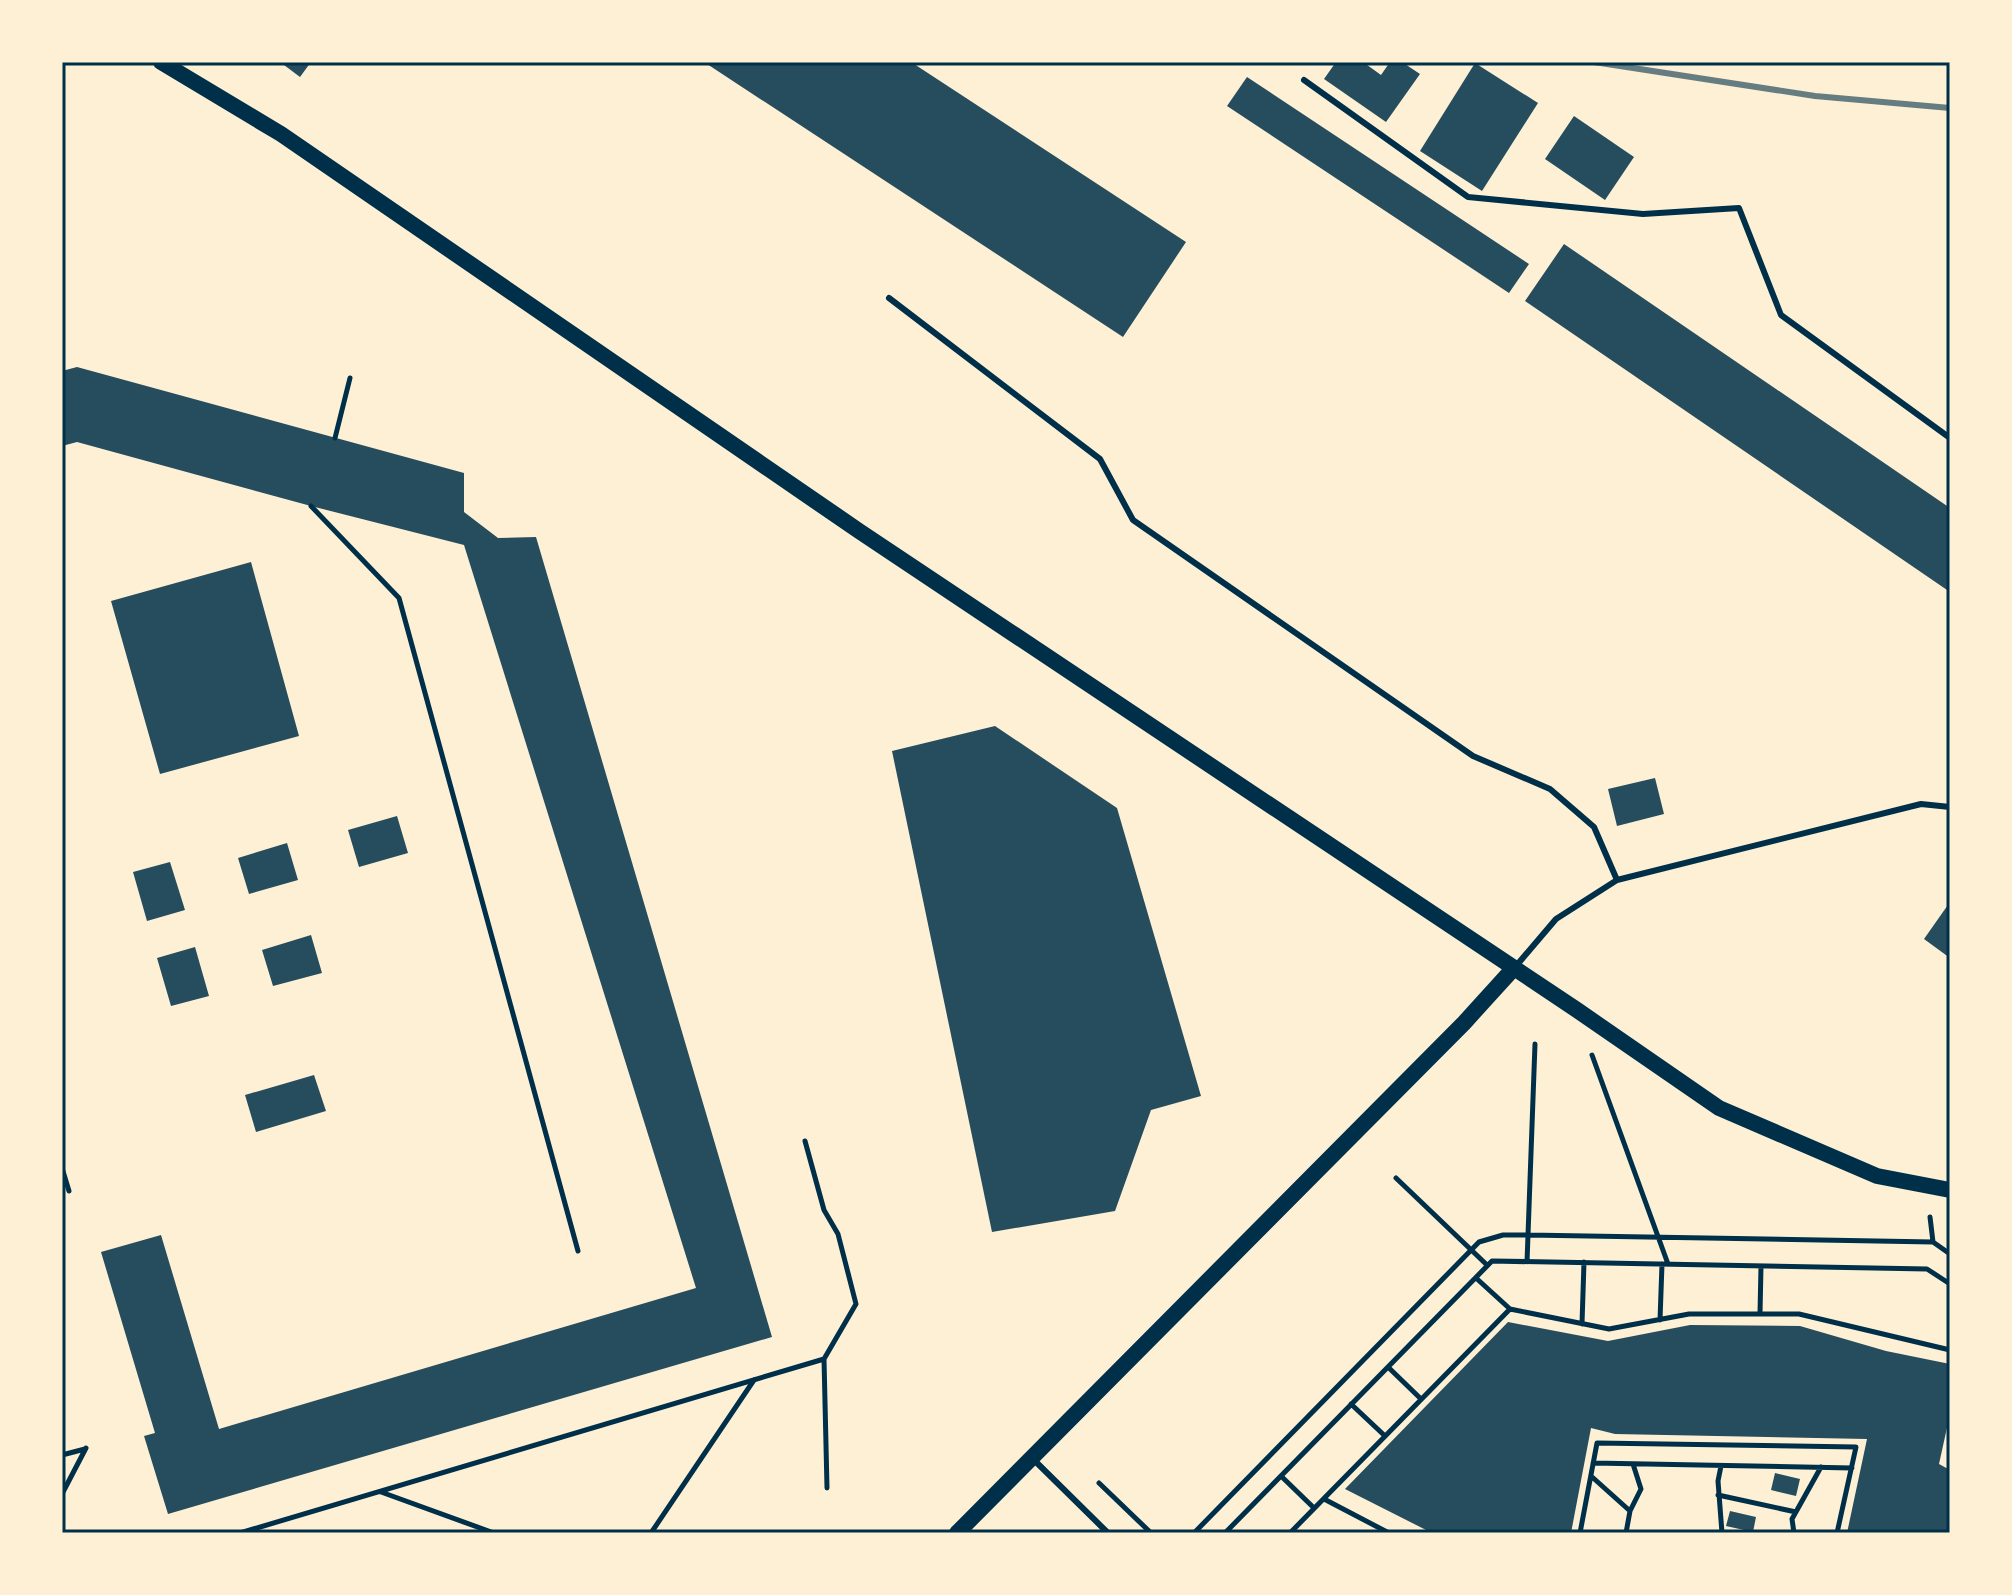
<svg xmlns="http://www.w3.org/2000/svg" width="2012" height="1595" font-family="'PT Sans',sans-serif">
  <rect width="100%" height="100%" fill="#fdf0d5"/>
  <path fill="#264d5e" d="M280,62h31l-11,15z
    M704,62h207l275,180 -63,95z
    M1336,62h27l18,13 9,-13h12l18,12 -34,48 -62,-43z
    M1475,63l63,40 -56,88 -62,-40z
    M1247,77l282,187 -20,29 -282,-187z
    M1574,116l60,41 -29,43 -60,-41z
    M1564,244l386,264v84l-425,-291z
    M77,367l387,106v39l34,26 38,-1 236,800 -604,177 -24,-78 11,-3 -54,-181 60,-17 58,194 477,-141 -232,-743 -153,-39 -234,-64 -15,4v-75z
    M251,562l48,174 -139,38 -49,-173z
    M995,726l122,82 84,288 -50,14 -36,101 -123,21 -100,-481z
    M1655,778l9,36 -47,12 -9,-37z
    M397,816l11,37 -49,14 -11,-37z
    M287,843l11,37 -49,14 -11,-36z
    M170,862l15,48 -38,11 -14,-49z
    M1950,902v56l-26,-19z
    M311,935l11,38 -49,13 -11,-36z
    M195,947l14,49 -38,10 -14,-48z
    M314,1075l12,36 -70,21 -11,-37z
    M1508,1322l100,19 82,-16 110,1 86,25 64,13v50l-11,50 11,6v63h-103l20,-94 -252,-5 -24,-6 -20,105h-139l-87,-44z
    M1775,1473l25,6 -4,17 -25,-6z
    M1730,1511l26,6 -3,15 -27,-6z"/>
  <g fill="none" stroke-linecap="round" stroke-linejoin="round">
    <path stroke="#003049" stroke-width="5" d="M335,438l15,-60
      M311,506l88,92 179,653
      M1592,1055l76,209
      M62,1168l7,23
      M1396,1178l91,87
      M1930,1217l3,25
      M1527,1262l8,-218
      M1476,1278l34,31
      M1760,1314l1,-48
      M1660,1320l2,-56
      M1582,1324l2,-62
      M824,1359l3,129
      M1388,1367l33,32
      M1351,1404l34,32
      M62,1455l23,-6
      M1593,1463l259,5
      M1721,1466l-3,15 4,52
      M1281,1476l33,32
      M1591,1476l39,35
      M1099,1483l52,50
      M381,1492l113,41
      M62,1494l24,-46
      M1718,1495l78,17
      M1324,1499l65,34
      M240,1533l584,-174 32,-55 -18,-70 -14,-24 -19,-69
      M651,1533l103,-153
      M1194,1533l285,-291 24,-7h25l405,7 17,12
      M1225,1533l267,-272 435,8 23,15
      M1290,1533l220,-224 99,20 80,-15h110l151,36
      M1580,1533l17,-90 259,4 -19,86
      M1626,1533l4,-22 11,-22 -8,-25
      M1794,1533l-2,-14 29,-52"/>
    <path stroke="#003049" stroke-width="6" d="M1304,80l164,117 175,17 96,-6 42,107 169,123
      M889,298l211,161 33,61 340,236 77,33 44,38 23,53
      M1516,966l40,-47 61,-39 304,-76 29,3
      M1033,1459l75,74"/>
    <path stroke="#003049" stroke-width="16" d="M161,62l120,72 578,397 718,479 142,98 158,68 73,14
      M957,1533l507,-510 49,-54"/>
    <path stroke="#657d81" stroke-width="6" d="M1594,62l221,34 135,12"/>
  </g>
  <rect width="2012" height="1595" fill="none" stroke="#fdf0d5" stroke-width="128"/>
  <rect x="64" y="64" width="1884" height="1467" fill="none" stroke="#003049" stroke-width="3"/>
</svg>
